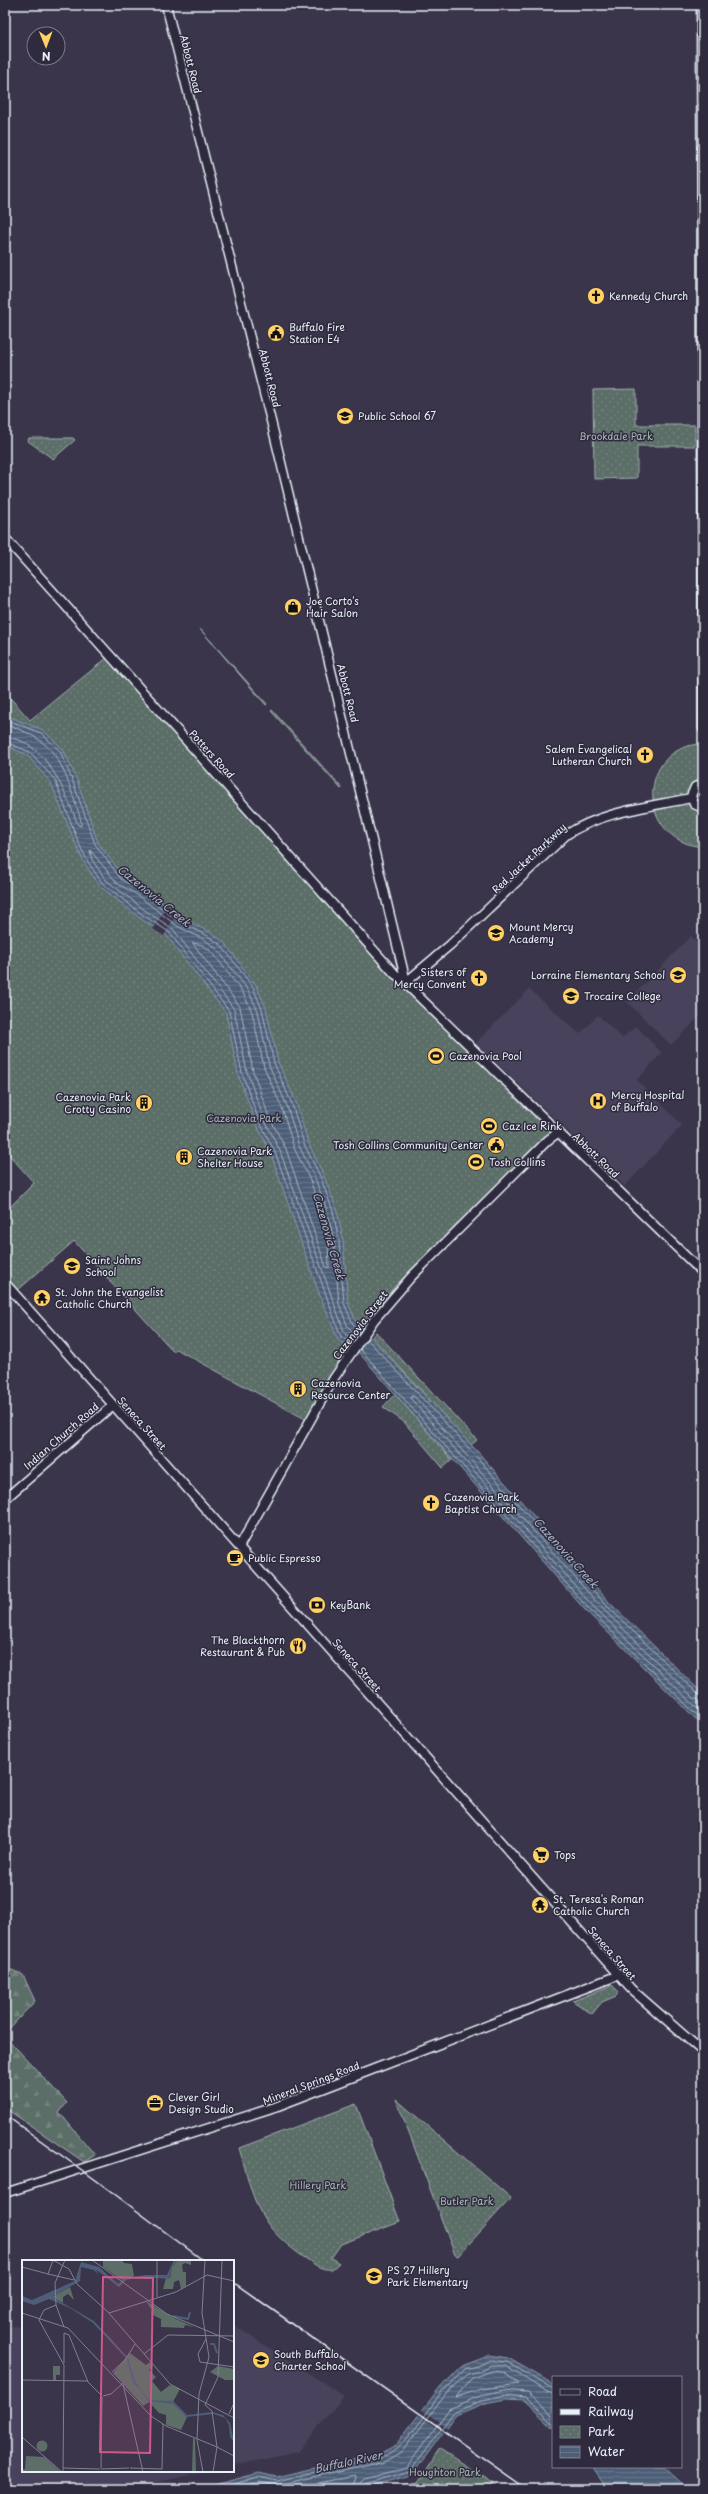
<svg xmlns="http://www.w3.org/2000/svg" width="708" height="2494" font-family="'Playpen Sans',sans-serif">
  <defs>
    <pattern id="forest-firs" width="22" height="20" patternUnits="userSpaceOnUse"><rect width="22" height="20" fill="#5c6e67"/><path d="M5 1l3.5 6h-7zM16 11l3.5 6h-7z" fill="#73837e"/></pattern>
    <pattern id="park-dots" width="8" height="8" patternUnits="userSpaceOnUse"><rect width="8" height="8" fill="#5c6e67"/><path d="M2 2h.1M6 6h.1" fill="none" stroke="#73837e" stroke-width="1.8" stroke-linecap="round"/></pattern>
    <pattern id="water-rules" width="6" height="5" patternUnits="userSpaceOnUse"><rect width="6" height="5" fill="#4e5e78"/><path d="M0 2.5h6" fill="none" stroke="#68768c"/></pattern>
  </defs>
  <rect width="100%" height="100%" fill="#3a354b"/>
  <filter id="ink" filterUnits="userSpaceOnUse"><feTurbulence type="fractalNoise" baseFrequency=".025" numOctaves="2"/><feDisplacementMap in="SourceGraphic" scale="8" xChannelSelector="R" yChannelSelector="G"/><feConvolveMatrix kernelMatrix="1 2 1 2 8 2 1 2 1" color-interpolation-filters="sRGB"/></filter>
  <g filter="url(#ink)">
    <path fill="#48425b" d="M691,936l12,12v65l-32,32 -44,-43z
      M529,989l51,45 18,-19 24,23 14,-12 26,27 -25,27 45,45 -57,61 -149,-143z
      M233,2325l111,71 -46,56 -65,14z
      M23,2326v145h186l-84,18h-120v-162z"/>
    <path fill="#5c6e67" stroke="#a2b0b0" d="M200,629l67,75 -1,1z
      M272,710l70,78 -1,1 -70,-78z"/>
    <path fill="url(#forest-firs)" stroke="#a2b0b0" d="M5,1967l18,8 12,26 -30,32z
      M5,2036l62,67 -8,9 36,43 -11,7 -79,-54z"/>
    <path fill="url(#park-dots)" stroke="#a2b0b0" d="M636,389v36h59v21h-58v32l-43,1 -1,-89z
      M29,438h44l2,2 -22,19 -25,-18z
      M108,657l302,333 143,141 -159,156 -53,70 -34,63 -131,-71 -3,2 -99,-110 -57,50 -12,-15v-64l29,-29 -29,-33v-458l25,28z
      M703,744v103c-68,-6 -66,-102 0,-103z
      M376,1332l101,108 -6,5 -99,-108z
      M395,1394l57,66 -9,8 -39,-46 -21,-15z
      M612,1985l7,7 -3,4 -14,6 -10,12 -19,-13z
      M396,2099l115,99 -53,58 -3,-1z
      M356,2104l44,118 -59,22 -10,14 8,5 -7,6c-12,2 -20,-7 -30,-13 -47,-34 -47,-55 -63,-108z
      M440,2449l61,40h-115l32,-7z"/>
    <path fill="url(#water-rules)" stroke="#8c99ab" d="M5,715l38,15 20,19 14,31 21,63 26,34 17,9 41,33 28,13 14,10 32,43 10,23 12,54 18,40 12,40 15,32 14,36 6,30 5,62 8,20 122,130 131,150 94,92v32l-118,-116 -225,-256 -22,-14 -21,-52 -46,-134 -15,-31 -18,-49 -12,-61 -60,-78 -25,-16 -41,-33 -15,-22 -9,-19 -25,-62 -24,-28 -22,-10z
      M489,2355l19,3 40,23 5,5v42l-29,-28 -18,-1 -21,4 -29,12 -44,60 -53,14h-149l4,-4 45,-12 18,4 97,-23 5,1 15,-8 46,-60c9,-5 14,-13 22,-20 3,-3 20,-8 27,-12z
      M592,2467h72l24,22h-81z"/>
    <path fill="#3a354b" d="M167,905l10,7 -13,24 -11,-7z
      M421,2409l28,20 -4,5 -28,-20z"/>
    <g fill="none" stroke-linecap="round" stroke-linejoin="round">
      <path stroke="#aab6c5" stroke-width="1" d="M5,719l36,14 19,18 13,31 22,62 26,35 18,11 40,32 29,14 13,9 32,42 9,22 12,54 18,41 12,40 16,32 13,35 6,30 5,62 9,21 7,7
        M5,724c45,15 55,31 69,75 2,8 8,19 7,27l-3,-1c-12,-31 -32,-86 -73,-88
        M5,742l25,10 25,28 24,64 9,18 14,21 41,32 26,17 60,79 13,62 17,48 16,31 66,185 11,7
        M193,943l9,2 11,8 30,40 9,19 12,55 18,41 12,40 16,32 12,35 6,27 1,26 -3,-1 -40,-118 -17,-32 -16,-46 -13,-64z
        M367,1339l108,116 131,150 93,90 4,1
        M354,1340l-9,-6 -65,-183 -16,-32 -17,-47 -13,-63 -61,-80 -27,-18 -40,-31 -14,-20 -2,-10 28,34 18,10 41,32 28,14 12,9 31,41 10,21 11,54 18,41 12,40 16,32 13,35 6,28 5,63 9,23 9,9
        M360,1349l228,259 115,113
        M703,1701l-8,-2 -93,-91 -188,-212h-3v3l180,205 112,110
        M492,2371l11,1 16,12 -37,5 -26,8 15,-18z
        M217,2489l41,-12 19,4 97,-23c22,6 56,-51 69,-68l7,-4 15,-17 13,-3 12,-6 17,2 46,27
        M234,2489l25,-7 19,3 95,-22 9,1 19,-11 45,-59 22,-20 12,-3 11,-6 14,1 42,26 6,2
        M292,2489l63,-14 1,2 -4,12
        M358,2489l2,-6 4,-4 43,-12 42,-58 33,-14 23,-5 22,2 26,24
        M364,2489l3,-6 43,-12 43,-58 30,-13 22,-5 20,2 28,26"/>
      <g stroke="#e8f1f8" stroke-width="11">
        <path id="secondary" d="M166,5l106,420 134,557 5,7 292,284
          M701,5l2,724
          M5,538l390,436 11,8
          M703,784l-8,3 -4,9 3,8 9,4
          M406,982l44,-37 116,-110c36,-24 84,-28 125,-37
          M5,1283l626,706 72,63
          M5,1499l108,-94
          M239,1547l95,-169 40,-58 37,-43 137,-137 11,-8
          M5,2193l270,-86 344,-132"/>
      </g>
      <use href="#secondary" stroke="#2f2a3d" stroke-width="8"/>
      <path stroke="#e8f1f8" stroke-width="1.5" d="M5,2115l88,63 111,83
        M233,2282l294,207"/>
    </g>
  </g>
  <defs>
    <g id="church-disc" transform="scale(0.9)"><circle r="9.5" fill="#ffd166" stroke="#2f2a3d"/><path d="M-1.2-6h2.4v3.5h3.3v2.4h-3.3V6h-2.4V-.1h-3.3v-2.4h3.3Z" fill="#111"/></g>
    <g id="civic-disc" transform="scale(0.9)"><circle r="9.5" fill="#ffd166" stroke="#2f2a3d"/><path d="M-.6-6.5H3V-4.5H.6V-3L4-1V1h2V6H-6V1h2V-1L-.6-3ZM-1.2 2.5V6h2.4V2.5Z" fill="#111"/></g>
    <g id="school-disc" transform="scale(0.9)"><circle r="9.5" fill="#ffd166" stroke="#2f2a3d"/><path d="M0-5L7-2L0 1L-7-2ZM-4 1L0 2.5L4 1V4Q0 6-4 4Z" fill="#111"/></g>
    <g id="shop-disc" transform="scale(0.9)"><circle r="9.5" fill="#ffd166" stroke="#2f2a3d"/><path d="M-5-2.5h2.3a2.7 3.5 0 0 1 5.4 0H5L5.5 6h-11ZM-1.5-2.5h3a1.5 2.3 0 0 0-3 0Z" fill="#111"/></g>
    <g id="university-disc" transform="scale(0.9)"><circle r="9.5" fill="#ffd166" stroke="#2f2a3d"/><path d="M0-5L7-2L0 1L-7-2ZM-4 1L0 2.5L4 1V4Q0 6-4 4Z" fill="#111"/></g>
    <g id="stadium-disc" transform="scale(0.9)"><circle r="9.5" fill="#ffd166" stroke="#2f2a3d"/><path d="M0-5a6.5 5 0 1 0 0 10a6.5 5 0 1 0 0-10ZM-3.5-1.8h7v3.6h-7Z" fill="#111"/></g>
    <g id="hospital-disc" transform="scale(0.9)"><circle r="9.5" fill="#ffd166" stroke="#2f2a3d"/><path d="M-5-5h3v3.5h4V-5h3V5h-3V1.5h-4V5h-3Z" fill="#111"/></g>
    <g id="building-disc" transform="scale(0.9)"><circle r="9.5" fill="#ffd166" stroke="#2f2a3d"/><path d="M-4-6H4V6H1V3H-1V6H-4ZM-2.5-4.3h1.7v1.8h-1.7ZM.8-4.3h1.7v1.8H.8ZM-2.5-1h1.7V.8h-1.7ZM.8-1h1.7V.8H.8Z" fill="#111"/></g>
    <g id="temple-disc" transform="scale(0.9)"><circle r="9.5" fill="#ffd166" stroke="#2f2a3d"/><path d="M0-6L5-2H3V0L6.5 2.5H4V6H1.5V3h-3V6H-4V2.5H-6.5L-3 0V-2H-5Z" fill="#111"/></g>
    <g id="cafe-disc" transform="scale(0.9)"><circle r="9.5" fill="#ffd166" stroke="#2f2a3d"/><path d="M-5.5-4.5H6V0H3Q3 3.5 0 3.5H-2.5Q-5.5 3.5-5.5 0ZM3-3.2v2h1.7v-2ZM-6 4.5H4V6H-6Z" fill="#111"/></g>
    <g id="bank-disc" transform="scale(0.9)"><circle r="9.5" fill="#ffd166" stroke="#2f2a3d"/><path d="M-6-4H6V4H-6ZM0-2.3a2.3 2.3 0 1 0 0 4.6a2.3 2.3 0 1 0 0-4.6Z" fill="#111"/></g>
    <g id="restaurant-disc" transform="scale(0.9)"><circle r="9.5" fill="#ffd166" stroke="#2f2a3d"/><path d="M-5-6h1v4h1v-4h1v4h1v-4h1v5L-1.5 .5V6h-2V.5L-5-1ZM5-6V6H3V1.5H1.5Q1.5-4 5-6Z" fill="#111"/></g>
    <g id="supermarket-disc" transform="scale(0.9)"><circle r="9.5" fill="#ffd166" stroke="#2f2a3d"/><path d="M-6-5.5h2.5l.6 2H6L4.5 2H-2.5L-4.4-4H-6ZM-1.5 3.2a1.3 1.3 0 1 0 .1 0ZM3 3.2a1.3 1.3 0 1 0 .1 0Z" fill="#111"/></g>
    <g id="office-disc" transform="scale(0.9)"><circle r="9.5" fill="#ffd166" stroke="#2f2a3d"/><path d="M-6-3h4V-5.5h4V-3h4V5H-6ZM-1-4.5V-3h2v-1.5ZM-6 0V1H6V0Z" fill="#111"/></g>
  </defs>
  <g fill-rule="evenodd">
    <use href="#church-disc" x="596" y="296"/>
    <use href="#civic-disc" x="276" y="333"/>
    <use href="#school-disc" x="345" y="416"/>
    <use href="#shop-disc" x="293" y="607"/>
    <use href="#church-disc" x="645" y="755"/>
    <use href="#school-disc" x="496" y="933"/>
    <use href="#school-disc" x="678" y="975"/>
    <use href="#church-disc" x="479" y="978"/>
    <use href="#university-disc" x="571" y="996"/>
    <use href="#stadium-disc" x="436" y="1056"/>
    <use href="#hospital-disc" x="598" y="1101"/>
    <use href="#building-disc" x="144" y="1103"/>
    <use href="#stadium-disc" x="489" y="1126"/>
    <use href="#civic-disc" x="496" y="1145"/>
    <use href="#building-disc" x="184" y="1157"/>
    <use href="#stadium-disc" x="476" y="1162"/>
    <use href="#school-disc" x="72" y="1266"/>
    <use href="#temple-disc" x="42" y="1298"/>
    <use href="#building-disc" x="298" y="1389"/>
    <use href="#church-disc" x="431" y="1503"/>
    <use href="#cafe-disc" x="235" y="1558"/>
    <use href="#bank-disc" x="317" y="1605"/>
    <use href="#restaurant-disc" x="298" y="1646"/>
    <use href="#supermarket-disc" x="541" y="1855"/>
    <use href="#temple-disc" x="540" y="1905"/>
    <use href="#office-disc" x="155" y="2103"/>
    <use href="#school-disc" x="374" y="2276"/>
    <use href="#school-disc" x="261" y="2360"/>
  </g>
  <g text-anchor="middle" stroke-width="3" stroke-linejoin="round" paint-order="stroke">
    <g font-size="10" fill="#e8f1f8" stroke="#2f2a3d">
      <text transform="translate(191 64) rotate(76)" y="4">Abbott Road</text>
      <text transform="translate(270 378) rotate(76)" y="4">Abbott Road</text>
      <text transform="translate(348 693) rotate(76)" y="4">Abbott Road</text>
      <text transform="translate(212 754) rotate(48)" y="4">Potters Road</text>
      <text transform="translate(529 858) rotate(-43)" y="4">Red Jacket Parkway</text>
      <text transform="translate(596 1155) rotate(44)" y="4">Abbott Road</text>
      <text transform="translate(360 1325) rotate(-53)" y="4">Cazenovia Street</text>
      <text transform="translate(142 1423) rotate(48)" y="4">Seneca Street</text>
      <text transform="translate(61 1436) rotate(-41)" y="4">Indian Church Road</text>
      <text transform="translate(357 1665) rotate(48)" y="4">Seneca Street</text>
      <text transform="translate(612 1953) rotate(49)" y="4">Seneca Street</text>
      <text transform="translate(311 2083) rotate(-21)" y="4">Mineral Springs Road</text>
    </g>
    <g font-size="10" fill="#e8f1f8" stroke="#2f2a3d" text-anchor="start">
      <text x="609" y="300">Kennedy Church</text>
      <text x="289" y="331">Buffalo Fire<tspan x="289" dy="12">Station E4</tspan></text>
      <text x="358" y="420">Public School 67</text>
      <text x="306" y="605">Joe Corto's<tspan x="306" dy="12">Hair Salon</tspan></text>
      <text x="632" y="753" text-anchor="end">Salem Evangelical<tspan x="632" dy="12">Lutheran Church</tspan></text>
      <text x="509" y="931">Mount Mercy<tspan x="509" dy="12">Academy</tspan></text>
      <text x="466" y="976" text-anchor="end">Sisters of<tspan x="466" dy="12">Mercy Convent</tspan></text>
      <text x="665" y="979" text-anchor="end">Lorraine Elementary School</text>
      <text x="584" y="1000">Trocaire College</text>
      <text x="449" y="1060">Cazenovia Pool</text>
      <text x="611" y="1099">Mercy Hospital<tspan x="611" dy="12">of Buffalo</tspan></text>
      <text x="131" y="1101" text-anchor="end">Cazenovia Park<tspan x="131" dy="12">Crotty Casino</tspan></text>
      <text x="502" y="1130">Caz Ice Rink</text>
      <text x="483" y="1149" text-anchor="end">Tosh Collins Community Center</text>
      <text x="197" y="1155">Cazenovia Park<tspan x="197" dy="12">Shelter House</tspan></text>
      <text x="489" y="1166">Tosh Collins</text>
      <text x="85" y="1264">Saint Johns<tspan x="85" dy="12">School</tspan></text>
      <text x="55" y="1296">St. John the Evangelist<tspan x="55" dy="12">Catholic Church</tspan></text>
      <text x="311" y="1387">Cazenovia<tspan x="311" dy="12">Resource Center</tspan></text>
      <text x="444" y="1501">Cazenovia Park<tspan x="444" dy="12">Baptist Church</tspan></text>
      <text x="248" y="1562">Public Espresso</text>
      <text x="330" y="1609">KeyBank</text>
      <text x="285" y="1644" text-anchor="end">The Blackthorn<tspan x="285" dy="12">Restaurant &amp; Pub</tspan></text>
      <text x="554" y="1859">Tops</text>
      <text x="553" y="1903">St. Teresa's Roman<tspan x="553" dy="12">Catholic Church</tspan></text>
      <text x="168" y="2101">Clever Girl<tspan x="168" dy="12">Design Studio</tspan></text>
      <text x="387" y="2274">PS 27 Hillery<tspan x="387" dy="12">Park Elementary</tspan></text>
      <text x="274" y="2358">South Buffalo<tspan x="274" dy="12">Charter School</tspan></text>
    </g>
    <g font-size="10" fill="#a9b6b7" stroke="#2f2a3d">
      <text x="616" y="440">Brookdale Park</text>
      <text x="244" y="1122">Cazenovia Park</text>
      <text x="318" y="2189">Hillery Park</text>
      <text x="467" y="2205">Butler Park</text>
      <text x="445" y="2476">Houghton Park</text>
    </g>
    <g font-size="11" font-style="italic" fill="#aab6c5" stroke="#2f2a3d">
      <text transform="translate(154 896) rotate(39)" y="4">Cazenovia Creek</text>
      <text transform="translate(329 1236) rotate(74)" y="4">Cazenovia Creek</text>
      <text transform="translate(566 1553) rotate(48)" y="4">Cazenovia Creek</text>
      <text transform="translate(348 2462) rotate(-12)" y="4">Buffalo River</text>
    </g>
  </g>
  <g transform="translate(22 2260)">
    <rect width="212" height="212" fill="#3a354b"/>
    <path d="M14.5 186a5.5 5.5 0 1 1 11 0a5.5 5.5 0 1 1-11 0Z" fill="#5c6e67"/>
    <path d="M156,0h13v5l-6,-2 -3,2 1,7h3v14l-5,3 -2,-9 -5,2 -1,7h-10l3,-11h4l2,-11zM124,41l28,17 20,9 -9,-2 -1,3 -23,-1v-8l-10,-5 1,-4zM171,178l2,1 1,33h-4z" fill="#5c6e67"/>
    <path d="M81,0h19l2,3 8,1 2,12 -12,4 -19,-13zM48,27l4,13 -6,-6 -5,3v6l-11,-6zM108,93l16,12 4,-3 3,4 -4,4 7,7 -4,4 9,11 9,-7 10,4 -7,13 14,15 -6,13 -15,-5v-10l-7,-2 -10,-11 -6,4 -30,-33zM31,106h7v9h3h-7v5h-3zM196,106l16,3v11h-9l-15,-8zM4,196l18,1 17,15h-39v-3h3z" fill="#5c6e67"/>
    <path d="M152,0h4l-6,7 -3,12 -27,-2 -16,3 -7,7 -21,-16 -2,-1 3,5 -5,-5 -13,-3 -1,14 -28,16 42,24 17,18 17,19 7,23 14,19 24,1 14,14 25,-3 11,3 7,8 4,19 -4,-5 -1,-12 -4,-7 -11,-4 -28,3 -13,-13 -25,-3 -6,-10 -9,-8 -6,-24 -34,-36 -23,-15 -21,-9 -15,6 -12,-4v-5l10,4 43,-19 6,-19 18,5 19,17 6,-5 21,-4h22z" fill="#4e5e78"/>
    <path fill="none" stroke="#4e5e78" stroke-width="2" d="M151,56l15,3 2,-7M188,84h4l3,9"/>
    <path fill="none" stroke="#808090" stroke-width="1" d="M31,0l16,9 8,15 31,28 62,72 64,34M31,0l-5,14 26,6M70,0l75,54 67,28M200,0l-4,117 -13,28 7,6 5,36 17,9M0,7l26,7M135,37v-37M34,45l8,22M0,53l46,15 83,88 15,10 51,21 -4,25M87,53l67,-21 31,-17 27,6M42,73l5,2 19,47 13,13M184,79l-8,15 2,8 34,5M122,94l24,-19 66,1M42,103v-30M90,112l13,-12 10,-16M0,120l66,1M101,124l20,88M81,136l8,-2 12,-11M207,154l5,-11M0,177l40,35M41,208l37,1M79,208l1,-71M108,208l32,1 1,-45M79,209l28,-1M41,212l1,-107 -25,-45 5,-10 12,-5 -1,-22 10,-23M181,212l-6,-32 2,-46 10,-37 -7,-44 3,-53"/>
    <path fill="#cd598a" fill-opacity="0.15" stroke="#cd598a" stroke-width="2" d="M81,17l50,1 -3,175 -50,-1z"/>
    <rect width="212" height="212" fill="none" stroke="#e8f1f8" stroke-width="2"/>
  </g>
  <rect width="708" height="2494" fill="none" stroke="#2f2a3d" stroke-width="20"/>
  <rect x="10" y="10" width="688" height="2474" fill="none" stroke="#e8f1f8" stroke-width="1.5" filter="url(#ink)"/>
  <rect x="552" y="2376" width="130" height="92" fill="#2f2a3d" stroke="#797a88"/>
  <rect x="560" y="2389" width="20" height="6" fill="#2f2a3d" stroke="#797a88"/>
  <text x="588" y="2396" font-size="12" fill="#e8f1f8">Road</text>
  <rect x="560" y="2409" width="20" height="6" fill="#e8f1f8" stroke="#797a88"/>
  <text x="588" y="2416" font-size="12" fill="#e8f1f8">Railway</text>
  <rect x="560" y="2426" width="20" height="12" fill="url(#park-dots)" stroke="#797a88"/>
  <text x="588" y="2436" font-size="12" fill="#e8f1f8">Park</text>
  <rect x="560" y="2446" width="20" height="12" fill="url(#water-rules)" stroke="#797a88"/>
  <text x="588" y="2456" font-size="12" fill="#e8f1f8">Water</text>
  <g transform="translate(46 46) rotate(179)"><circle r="19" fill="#2f2a3d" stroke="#797a88"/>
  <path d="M0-3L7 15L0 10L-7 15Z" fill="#ffd166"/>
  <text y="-6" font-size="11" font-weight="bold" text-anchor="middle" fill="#e8f1f8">N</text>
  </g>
</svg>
